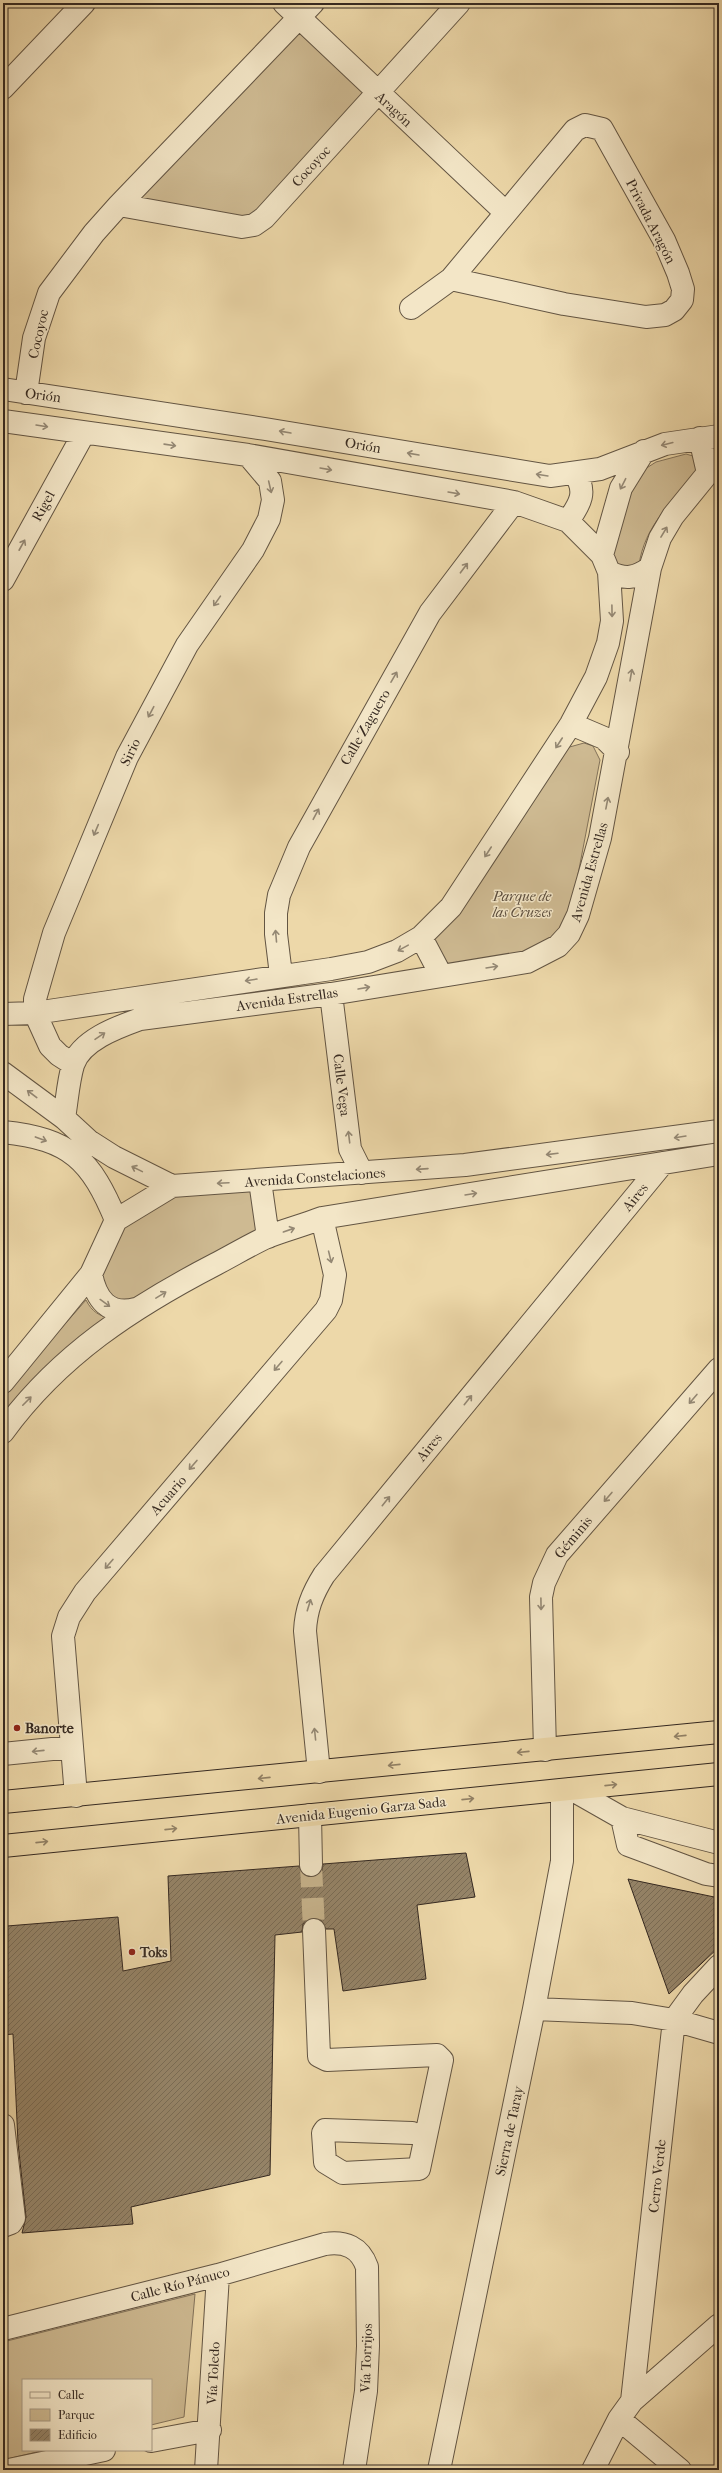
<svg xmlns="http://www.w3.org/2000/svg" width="722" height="2473" font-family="'IM FELL French Canon',serif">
  <defs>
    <pattern id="building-hatch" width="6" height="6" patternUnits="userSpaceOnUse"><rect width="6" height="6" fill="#958468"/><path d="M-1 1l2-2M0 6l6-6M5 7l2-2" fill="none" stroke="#7a6c55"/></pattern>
  </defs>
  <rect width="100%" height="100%" fill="#edd8a9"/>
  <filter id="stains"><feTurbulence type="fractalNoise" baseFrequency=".005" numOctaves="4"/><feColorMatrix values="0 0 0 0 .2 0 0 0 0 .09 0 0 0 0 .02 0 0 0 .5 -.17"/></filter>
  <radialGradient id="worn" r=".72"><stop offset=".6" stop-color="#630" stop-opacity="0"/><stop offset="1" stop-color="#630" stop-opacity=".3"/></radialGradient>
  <path fill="#ceba92" stroke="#82725a" d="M299,18l78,76 -123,131 -135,-20z
    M686,454l7,2 5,17c-25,26 -54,54 -59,92l-18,5 -14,-25 14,-49 24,-27 11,-7z
    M584,743l9,3 7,14 -30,156 -26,33 -96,18 -7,-4 -9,-29 134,-186z
    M255,1191l6,40 -120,69 -30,3 -14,-38 13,-27 56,-42z
    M86,1300c6,12 13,16 27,19l-110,100v-24z
    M195,2294l-11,123 -33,8v-45h-128v70h22l-42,10v-118z"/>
  <path fill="url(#building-hatch)" stroke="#352921" d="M466,1853l9,44 -58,8 9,74 -83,12 -9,-62h-8l-6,-10 -7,-1 -10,6 -1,8 -27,3 -5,240 -139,32 2,17 -111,9 4,-16 -8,-74 -5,-109 -10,1v-100h3l1,-9 111,-9 5,54 48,-10 -3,-85 131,-10 6,10 7,1 10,-6 1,-7z
    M628,1879l91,19v49l-50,47z"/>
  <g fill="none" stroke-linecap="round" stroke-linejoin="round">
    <path stroke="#c8b58e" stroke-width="22" stroke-dasharray="22 11" stroke-linecap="butt" d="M311,1865l3,65"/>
    <g stroke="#635543" stroke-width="24">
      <path id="minor" d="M284,3l221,209
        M3,88l81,-85
        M119,205l123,22 12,-2 10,-7 195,-215
        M411,308l40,-29 124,-149 10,-5 17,4 62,111 14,33 5,16 -1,11 -8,10 -9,5 -19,2 -82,-13 -113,-25
        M3,389l262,40 285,47 50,-7 65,-25 54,-8
        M26,393l8,-55 15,-45 45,-60 25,-28 194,-202
        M3,421l245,34 266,47 54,19 34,34 7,17 3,49 -4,22 -12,34 -25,47 -120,183 -30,30 -24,14 -29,11 -37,7 -296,44 -32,1
        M700,438l8,35
        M568,521c12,-17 20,-30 6,-48
        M602,555l19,-67 23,-37
        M609,572c17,8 26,6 41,-4
        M3,580l81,-147
        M571,724l33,14 14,14
        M421,937l20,38
        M281,975l-5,-41v-21l3,-18 20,-48 131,-234 84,-111
        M331,994l19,155 12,24
        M73,1064l-14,-9 -9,-9 -15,-33v-14l6,-21 13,-45 73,-176 60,-112 66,-95 16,-31 4,-19 -3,-19 -22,-26
        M3,1073l61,45 25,23 25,16 58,29
        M64,1118c3,-17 4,-36 9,-53 8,-25 45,-38 67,-46l191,-25 196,-32 31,-16 11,-12 9,-19 22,-77 50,-270 10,-30 13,-22 35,-43
        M3,1132c68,7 88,28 113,88
        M260,1181l8,56
        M91,1274c5,25 17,42 45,35
        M3,1382l88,-108 25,-54 56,-34 293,-21 254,-34
        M3,1432c56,-77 130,-125 213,-168 17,-9 34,-19 51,-27 18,-7 37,-12 55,-19l397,-64
        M545,1750l-4,-153 3,-14 13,-28 162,-186
        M3,1754l69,-7
        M319,1772l-14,-141c1,-21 7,-37 19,-56l339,-412
        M571,1789l51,29 97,25
        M76,1796l-13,-160 6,-19 16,-25 241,-282 5,-10 4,-25 -13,-57
        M310,1815l1,50
        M622,1818l6,27 78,29 13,2
        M314,1930l5,126 8,4 110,-5 5,5 -23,109 -76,4 -18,-11 -2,-29 2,-3 87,3
        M534,2009l98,4 42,7 45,13
        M3,2125l11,93 -3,5 -8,3
        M3,2329l215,-54 107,-31c20,-3 35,3 42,23l1,79 -2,45 -12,79
        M632,2401l42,-381 19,-26 26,-28
        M619,2419l61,51
        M151,2441l59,-11
        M9,2470l95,-20
        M206,2470l12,-195
        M439,2470l95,-461 28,-148v-71
        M593,2470l26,-51 13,-18 87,-76"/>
    </g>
    <g stroke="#352921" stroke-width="24">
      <path id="highway" d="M3,1802l716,-70
        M3,1846l716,-72"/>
    </g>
    <use href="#minor" stroke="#f3e6c7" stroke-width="22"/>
    <use href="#highway" stroke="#edd8a9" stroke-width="22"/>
  </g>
  <defs><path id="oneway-shaft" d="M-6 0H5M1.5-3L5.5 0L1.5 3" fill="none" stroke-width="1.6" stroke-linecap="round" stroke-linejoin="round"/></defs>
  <g stroke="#948874">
    <use href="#oneway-shaft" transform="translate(42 426) rotate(9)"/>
    <use href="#oneway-shaft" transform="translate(285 432) rotate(-170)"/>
    <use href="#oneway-shaft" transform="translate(667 444) rotate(166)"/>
    <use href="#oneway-shaft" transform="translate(170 445) rotate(8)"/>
    <use href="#oneway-shaft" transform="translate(413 454) rotate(-170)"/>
    <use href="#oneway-shaft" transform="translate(326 469) rotate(10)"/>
    <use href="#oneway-shaft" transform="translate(542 475) rotate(-171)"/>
    <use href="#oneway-shaft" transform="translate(623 484) rotate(117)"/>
    <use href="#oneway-shaft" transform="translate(270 487) rotate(77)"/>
    <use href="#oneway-shaft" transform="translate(454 493) rotate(10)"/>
    <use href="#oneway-shaft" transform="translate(664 532) rotate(-59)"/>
    <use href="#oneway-shaft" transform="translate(22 545) rotate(-61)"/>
    <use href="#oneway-shaft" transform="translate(464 568) rotate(-53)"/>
    <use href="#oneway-shaft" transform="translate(217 601) rotate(125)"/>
    <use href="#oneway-shaft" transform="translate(612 611) rotate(89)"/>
    <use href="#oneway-shaft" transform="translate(631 675) rotate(-80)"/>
    <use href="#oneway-shaft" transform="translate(394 677) rotate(-60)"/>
    <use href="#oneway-shaft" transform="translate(151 712) rotate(118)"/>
    <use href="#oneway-shaft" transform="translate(559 743) rotate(123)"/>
    <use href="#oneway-shaft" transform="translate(607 803) rotate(-79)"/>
    <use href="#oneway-shaft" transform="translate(316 814) rotate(-62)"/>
    <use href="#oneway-shaft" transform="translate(96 830) rotate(113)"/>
    <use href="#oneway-shaft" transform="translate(488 852) rotate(123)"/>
    <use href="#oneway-shaft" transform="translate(276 936) rotate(-95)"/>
    <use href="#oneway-shaft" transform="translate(403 948) rotate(151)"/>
    <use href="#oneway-shaft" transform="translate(492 967) rotate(-9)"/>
    <use href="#oneway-shaft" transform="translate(251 980) rotate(171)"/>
    <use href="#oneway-shaft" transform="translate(364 988) rotate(-10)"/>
    <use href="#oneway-shaft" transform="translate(100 1036) rotate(-34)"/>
    <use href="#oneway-shaft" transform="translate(32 1094) rotate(-143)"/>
    <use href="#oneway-shaft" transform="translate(349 1137) rotate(-97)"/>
    <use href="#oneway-shaft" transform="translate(680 1137) rotate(171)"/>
    <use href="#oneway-shaft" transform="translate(41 1139) rotate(20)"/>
    <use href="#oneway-shaft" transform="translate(552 1154) rotate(173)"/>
    <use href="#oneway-shaft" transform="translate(137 1169) rotate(-154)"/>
    <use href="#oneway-shaft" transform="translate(422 1169) rotate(176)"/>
    <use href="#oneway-shaft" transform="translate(223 1183) rotate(177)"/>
    <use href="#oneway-shaft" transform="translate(471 1194) rotate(-9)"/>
    <use href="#oneway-shaft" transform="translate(289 1230) rotate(-19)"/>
    <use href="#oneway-shaft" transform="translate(330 1257) rotate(76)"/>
    <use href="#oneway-shaft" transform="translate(161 1295) rotate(-31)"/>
    <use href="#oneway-shaft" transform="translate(105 1303) rotate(36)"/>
    <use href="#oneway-shaft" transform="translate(278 1366) rotate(131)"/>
    <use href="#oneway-shaft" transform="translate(693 1399) rotate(131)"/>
    <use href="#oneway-shaft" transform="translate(468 1400) rotate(-51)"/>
    <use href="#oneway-shaft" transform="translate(27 1401) rotate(-45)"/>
    <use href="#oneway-shaft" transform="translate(193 1465) rotate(131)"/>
    <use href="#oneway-shaft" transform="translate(608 1497) rotate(131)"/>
    <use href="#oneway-shaft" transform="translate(386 1501) rotate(-51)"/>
    <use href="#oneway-shaft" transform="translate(109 1564) rotate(131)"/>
    <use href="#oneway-shaft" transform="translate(541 1604) rotate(89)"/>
    <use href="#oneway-shaft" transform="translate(309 1605) rotate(-73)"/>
    <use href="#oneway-shaft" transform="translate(315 1734) rotate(-96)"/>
    <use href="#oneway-shaft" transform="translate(38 1751) rotate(174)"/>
  </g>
  <g stroke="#918065">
    <use href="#oneway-shaft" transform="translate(680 1736) rotate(174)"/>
    <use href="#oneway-shaft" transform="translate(523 1752) rotate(174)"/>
    <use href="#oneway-shaft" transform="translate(394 1765) rotate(174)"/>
    <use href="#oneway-shaft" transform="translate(264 1778) rotate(174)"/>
    <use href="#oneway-shaft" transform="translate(611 1785) rotate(-6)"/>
    <use href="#oneway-shaft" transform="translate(468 1799) rotate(-6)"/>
    <use href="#oneway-shaft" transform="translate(171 1829) rotate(-6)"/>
    <use href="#oneway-shaft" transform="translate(42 1842) rotate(-6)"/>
  </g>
  <g fill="#8f2418" stroke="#f3e6c7" stroke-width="1.5">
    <circle cx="17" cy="1728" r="4"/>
    <circle cx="132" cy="1952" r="4"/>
  </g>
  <g text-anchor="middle" stroke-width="3" stroke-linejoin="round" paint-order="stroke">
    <g font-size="14" fill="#352921" stroke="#f3e6c7">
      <text transform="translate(394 109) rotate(43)" y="5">Aragón</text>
      <text transform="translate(311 166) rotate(-48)" y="5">Cocoyoc</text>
      <text transform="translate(651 221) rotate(63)" y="5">Privada Aragón</text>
      <text transform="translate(38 334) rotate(-77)" y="5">Cocoyoc</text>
      <text transform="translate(43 395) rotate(8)" y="5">Orión</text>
      <text transform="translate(363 445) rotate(10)" y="5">Orión</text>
      <text transform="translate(43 506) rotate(-61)" y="5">Rigel</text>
      <text transform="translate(365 727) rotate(-60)" y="5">Calle Zaguero</text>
      <text transform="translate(130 752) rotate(-64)" y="5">Sirio</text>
      <text transform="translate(589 872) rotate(-74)" y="5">Avenida Estrellas</text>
      <text transform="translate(287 999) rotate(-8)" y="5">Avenida Estrellas</text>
      <text transform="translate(342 1085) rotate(83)" y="5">Calle Vega</text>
      <text transform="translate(315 1177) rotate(-4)" y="5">Avenida Constelaciones</text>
      <text transform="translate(635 1197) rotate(-51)" y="5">Aires</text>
      <text transform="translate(429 1447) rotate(-51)" y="5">Aires</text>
      <text transform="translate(168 1495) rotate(-49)" y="5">Acuario</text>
      <text transform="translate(573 1537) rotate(-50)" y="5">Géminis</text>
      <text transform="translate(361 1810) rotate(-6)" y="5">Avenida Eugenio Garza Sada</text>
      <text transform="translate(509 2131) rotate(-78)" y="5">Sierra de Taray</text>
      <text transform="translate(657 2176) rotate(-84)" y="5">Cerro Verde</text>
      <text transform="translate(180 2284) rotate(-15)" y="5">Calle Río Pánuco</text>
      <text transform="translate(366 2358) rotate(-88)" y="5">Vía Torrijos</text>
      <text transform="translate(213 2373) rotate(-87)" y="5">Vía Toledo</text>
    </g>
    <g font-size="14" font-style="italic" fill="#5b4d3d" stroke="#f3e6c7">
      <text x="522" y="901">Parque de<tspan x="522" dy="16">las Cruzes</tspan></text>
    </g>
    <g font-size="14" font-weight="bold" fill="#352921" stroke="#f3e6c7" text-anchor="start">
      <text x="25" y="1733">Banorte</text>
      <text x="140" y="1957">Toks</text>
    </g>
  </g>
  <rect width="722" height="2473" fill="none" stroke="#edd8a9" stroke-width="16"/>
  <rect x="4" y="4" width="714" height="2465" fill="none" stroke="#352921" stroke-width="2"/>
  <rect x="8" y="8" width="706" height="2457" fill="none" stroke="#352921"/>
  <rect x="22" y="2379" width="130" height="72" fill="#f3e6c7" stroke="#a79a85"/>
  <rect x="30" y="2392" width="20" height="6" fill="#f3e6c7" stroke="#a79a85"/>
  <text x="58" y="2399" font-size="12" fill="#352921">Calle</text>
  <rect x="30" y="2409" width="20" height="12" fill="#ceba92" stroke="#a79a85"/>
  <text x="58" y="2419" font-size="12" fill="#352921">Parque</text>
  <rect x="30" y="2429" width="20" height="12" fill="url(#building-hatch)" stroke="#a79a85"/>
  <text x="58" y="2439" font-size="12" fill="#352921">Edificio</text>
  <rect width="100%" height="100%" filter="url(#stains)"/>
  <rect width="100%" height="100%" fill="url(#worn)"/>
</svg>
